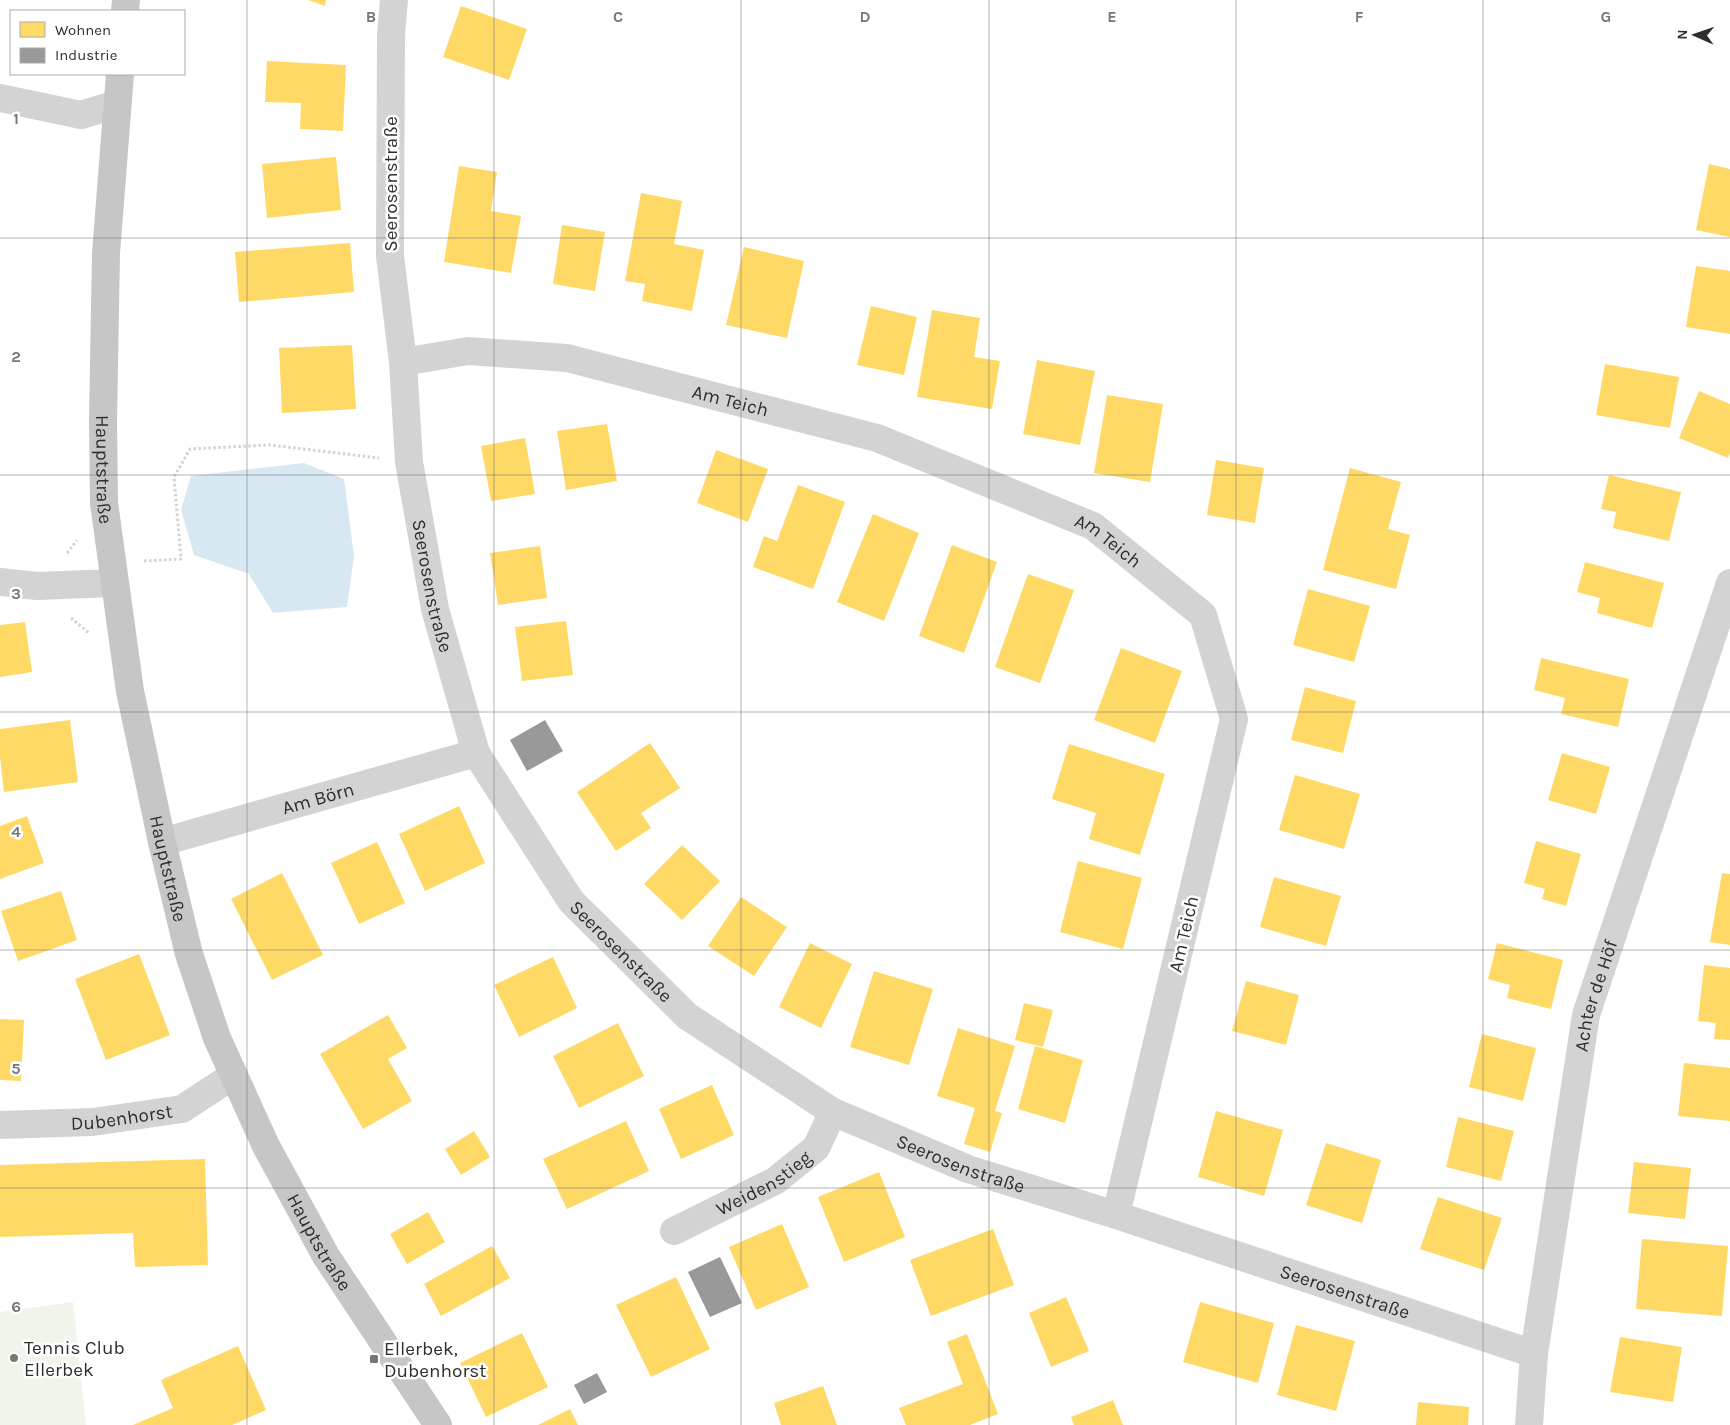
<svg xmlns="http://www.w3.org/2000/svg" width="1730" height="1425" font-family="Karla,sans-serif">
  <rect width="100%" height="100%" fill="#fff"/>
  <path fill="#f0f5eb" d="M73,1302l13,123h-86v-113z"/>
  <path fill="#d8e8f2" d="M304,463l40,16 10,77 -7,51 -74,6 -24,-39 -55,-19 -13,-45 10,-34z"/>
  <path fill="#ffd966" d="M308,0h18l-1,6z
    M461,6l66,23 -18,51 -66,-23z
    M267,61l79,4 -3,66 -43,-2 1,-26 -36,-1z
    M336,157l5,53 -74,8 -5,-54z
    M1709,164l21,5v68l-34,-7z
    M459,166l38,6 -6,39 30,5 -10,57 -67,-11z
    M641,193l41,8 -8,43 30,6 -12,61 -50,-10 3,-17 -20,-3z
    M562,225l43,7 -10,59 -42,-7z
    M350,243l4,49 -115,10 -4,-50z
    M744,247l60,14 -17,77 -61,-13z
    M1696,266l34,5v63l-44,-7z
    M871,306l46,11 -13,58 -47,-10z
    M932,310l48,8 -6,39 26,4 -8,48 -75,-12z
    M352,345l4,64 -74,4 -3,-65z
    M1037,360l58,11 -15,74 -57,-11z
    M1605,364l74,13 -9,51 -74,-13z
    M1699,391l31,13v49l-2,5 -49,-20z
    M1107,395l56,9 -13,78 -56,-9z
    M607,424l10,57 -51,9 -9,-59z
    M525,438l10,56 -44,7 -10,-55z
    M716,450l52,19 -20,53 -51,-19z
    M1216,460l48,8 -9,55 -48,-8z
    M1350,468l51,14 -13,47 22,6 -14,54 -73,-19z
    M1609,475l72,17 -12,49 -56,-13 3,-16 -15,-3z
    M798,485l47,17 -32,87 -60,-22 11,-31 13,5z
    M873,514l46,19 -35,88 -47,-19z
    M952,545l45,17 -33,91 -45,-17z
    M540,546l7,52 -49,7 -8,-52z
    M1585,562l79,21 -12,45 -55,-15 3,-15 -23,-6z
    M1028,574l46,16 -34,93 -45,-16z
    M1308,589l62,17 -16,56 -61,-17z
    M566,621l7,54 -51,6 -7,-54z
    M25,622l7,50 -32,5v-52z
    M1121,648l61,23 -27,72 -61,-23z
    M1541,658l88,21 -11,48 -57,-13 4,-16 -31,-8z
    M1305,687l51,14 -13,52 -52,-13z
    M70,720l8,62 -74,10 -4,-35v-28z
    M650,743l30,45 -39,25 10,15 -35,23 -39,-59z
    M1069,744l96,30 -25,81 -51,-16 7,-26 -44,-14z
    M1562,753l48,14 -14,47 -48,-14z
    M1295,775l65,19 -16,55 -65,-19z
    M459,806l26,57 -60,28 -26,-57z
    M27,816l17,47 -44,16v-53z
    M1536,841l45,13 -15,52 -24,-7 3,-10 -21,-6z
    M377,842l28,61 -46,21 -28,-61z
    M682,845l38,36 -38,39 -38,-36z
    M1078,861l64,17 -19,71 -63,-17z
    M282,873l41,82 -51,25 -41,-81z
    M1722,873l8,1v71l-20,-3z
    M1274,877l67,19 -15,50 -66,-19z
    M61,891l16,49 -59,21 -17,-50z
    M741,897l46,30 -33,49 -46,-30z
    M810,943l42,21 -31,64 -42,-21z
    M1497,943l66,17 -12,49 -44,-11 3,-13 -22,-6z
    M139,954l31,81 -64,25 -31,-81z
    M553,957l24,51 -58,29 -25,-52z
    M1704,965l26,3v72l-16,-1 2,-16 -18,-2z
    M874,971l59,18 -24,76 -59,-18z
    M1246,981l53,14 -13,50 -54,-14z
    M1024,1003l29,7 -10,37 -28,-7z
    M388,1015l19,33 -19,11 24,42 -49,28 -43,-75z
    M0,1019l24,1 -3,61 -21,-1z
    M618,1023l26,53 -65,32 -26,-52z
    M958,1028l57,18 -20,65 7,2 -12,39 -26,-8 11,-36 -38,-12z
    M1482,1034l54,14 -13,53 -54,-14z
    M1035,1046l48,14 -18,63 -47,-14z
    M1684,1063l46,5v53l-52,-5z
    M712,1085l22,50 -53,24 -22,-50z
    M1216,1111l67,19 -19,66 -66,-19z
    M1458,1117l56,14 -13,50 -55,-14z
    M626,1121l23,50 -82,38 -24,-50z
    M474,1131l16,26 -29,18 -16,-26z
    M1326,1143l55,17 -19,63 -56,-18z
    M205,1159l3,106 -73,2 -2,-34 -133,4v-72z
    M1634,1162l57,6 -6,51 -57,-6z
    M879,1172l26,65 -61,25 -26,-65z
    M1438,1197l64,21 -18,52 -64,-21z
    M428,1212l17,30 -38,22 -17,-30z
    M782,1224l27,63 -53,23 -27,-63z
    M993,1229l21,56 -83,31 -21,-56z
    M1642,1239l86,7 -6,70 -86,-7z
    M492,1246l18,32 -69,38 -17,-32z
    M676,1277l34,72 -59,28 -35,-72z
    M1066,1297l23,54 -38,16 -22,-54z
    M1200,1302l74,21 -16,60 -75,-21z
    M1296,1325l59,16 -19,70 -59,-16z
    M522,1333l26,54 -62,30 -26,-54z
    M967,1334l31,80 -28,11h-64l-7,-17 64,-24 -16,-42z
    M1620,1337l62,10 -9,55 -63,-10z
    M238,1346l28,64 -34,15h-99l40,-17 -12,-28z
    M823,1386l14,39h-56l-7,-22z
    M1113,1400l10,25h-49l-3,-8z
    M1418,1402l51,5 -1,18h-52z
    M570,1409l8,16h-40z"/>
  <path fill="#999" d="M545,720l18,31 -36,20 -17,-31z
    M720,1257l22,46 -32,14 -22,-45z
    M597,1373l10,19 -23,12 -10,-19z"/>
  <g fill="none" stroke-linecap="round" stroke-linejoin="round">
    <path stroke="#d3d3d3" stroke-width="3" stroke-dasharray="2.5 2.5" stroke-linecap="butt" d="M67,553l10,-13
      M144,561l37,-2 -7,-82 16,-28 80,-4 109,13
      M71,618l18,15"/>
    <g stroke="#d3d3d3" stroke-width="28">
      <path id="s1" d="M394,0l-3,35 -1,221 13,106 6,100 26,147 41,144 95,148 116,115 146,96 135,57 148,46 418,139"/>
      <path d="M0,98l81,17 36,-11"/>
      <path id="s2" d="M403,362l65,-11 99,7 310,80 216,88 110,89 31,104 -118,496"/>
      <path d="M0,582l37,4 77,-3"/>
      <path id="s3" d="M162,842l314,-89"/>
      <path id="s4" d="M0,1125l93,-3 89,-13 52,-34"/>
      <path id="s5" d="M674,1231l101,-50 41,-33 17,-36"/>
      <path id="s6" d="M1529,1425l5,-71 52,-339 144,-432"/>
    </g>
    <g stroke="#c6c6c6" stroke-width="28">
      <path d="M125,11l1,-11"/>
      <path id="s7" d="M120,74l-14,179 -3,168 1,82 26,188 32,151 27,112 28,84 49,108 60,110 112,169"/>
    </g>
  </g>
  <path fill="none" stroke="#777" stroke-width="1" stroke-opacity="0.55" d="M247,0v1425M494,0v1425M741,0v1425M989,0v1425M1236,0v1425M1483,0v1425M0,238h1730M0,475h1730M0,712h1730M0,950h1730M0,1188h1730"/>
  <g fill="#777" stroke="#fff" stroke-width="2">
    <circle cx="14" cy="1358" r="5"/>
    <rect x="369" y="1354" width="10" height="10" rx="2.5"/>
  </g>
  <g text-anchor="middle" stroke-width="5" stroke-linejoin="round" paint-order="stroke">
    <g font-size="19" fill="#2e2e2e" stroke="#fff">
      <text transform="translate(390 184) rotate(-90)" y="7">Seerosenstraße</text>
      <text dy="7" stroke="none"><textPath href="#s2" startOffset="334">Am Teich</textPath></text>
      <text dy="7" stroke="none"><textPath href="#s7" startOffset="396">Hauptstraße</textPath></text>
      <text dy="7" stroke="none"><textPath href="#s2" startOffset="739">Am Teich</textPath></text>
      <text dy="7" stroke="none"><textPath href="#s1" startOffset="589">Seerosenstraße</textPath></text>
      <text dy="7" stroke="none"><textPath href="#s3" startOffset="162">Am Börn</textPath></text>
      <text dy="7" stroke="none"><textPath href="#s7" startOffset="801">Hauptstraße</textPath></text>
      <text transform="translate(1183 934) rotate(-77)" y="7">Am Teich</text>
      <text dy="7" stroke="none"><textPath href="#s1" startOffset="1009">Seerosenstraße</textPath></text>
      <text dy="7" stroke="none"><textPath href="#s6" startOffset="435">Achter de Höf</textPath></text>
      <text dy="7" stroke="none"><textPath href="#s4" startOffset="122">Dubenhorst</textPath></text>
      <text dy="7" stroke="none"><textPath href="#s1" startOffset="1414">Seerosenstraße</textPath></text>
      <text dy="7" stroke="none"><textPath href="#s5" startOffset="102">Weidenstieg</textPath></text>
      <text dy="7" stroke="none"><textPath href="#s7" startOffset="1206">Hauptstraße</textPath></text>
      <text dy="7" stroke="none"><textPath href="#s1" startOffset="1819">Seerosenstraße</textPath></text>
    </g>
    <g font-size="19" fill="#2e2e2e" stroke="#fff" text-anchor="start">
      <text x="24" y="1354">Tennis Club<tspan x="24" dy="22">Ellerbek</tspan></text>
      <text x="384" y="1355">Ellerbek,<tspan x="384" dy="22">Dubenhorst</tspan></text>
    </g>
  </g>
  <g font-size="16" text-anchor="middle" font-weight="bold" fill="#777" stroke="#fff" stroke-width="5" stroke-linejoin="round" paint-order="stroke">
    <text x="371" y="22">B</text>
    <text x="618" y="22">C</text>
    <text x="865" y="22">D</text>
    <text x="1112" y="22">E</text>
    <text x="1359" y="22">F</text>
    <text x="1606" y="22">G</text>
    <text x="16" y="124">1</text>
    <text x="16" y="362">2</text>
    <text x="16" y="599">3</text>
    <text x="16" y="837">4</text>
    <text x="16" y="1074">5</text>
    <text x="16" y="1312">6</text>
  </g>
  <rect x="10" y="10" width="175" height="65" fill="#ffffff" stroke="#ababab"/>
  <rect x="20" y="22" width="25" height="15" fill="#ffd966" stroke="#ababab"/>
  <text x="55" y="35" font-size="15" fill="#2e2e2e">Wohnen</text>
  <rect x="20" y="48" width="25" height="15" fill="#999999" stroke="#ababab"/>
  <text x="55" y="60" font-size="15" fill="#2e2e2e">Industrie</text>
  <g transform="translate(1695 35) rotate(272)" stroke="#ffffff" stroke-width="4" paint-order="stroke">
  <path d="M0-4L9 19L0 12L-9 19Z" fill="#2e2e2e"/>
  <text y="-8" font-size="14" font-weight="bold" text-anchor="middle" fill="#2e2e2e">N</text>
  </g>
</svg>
